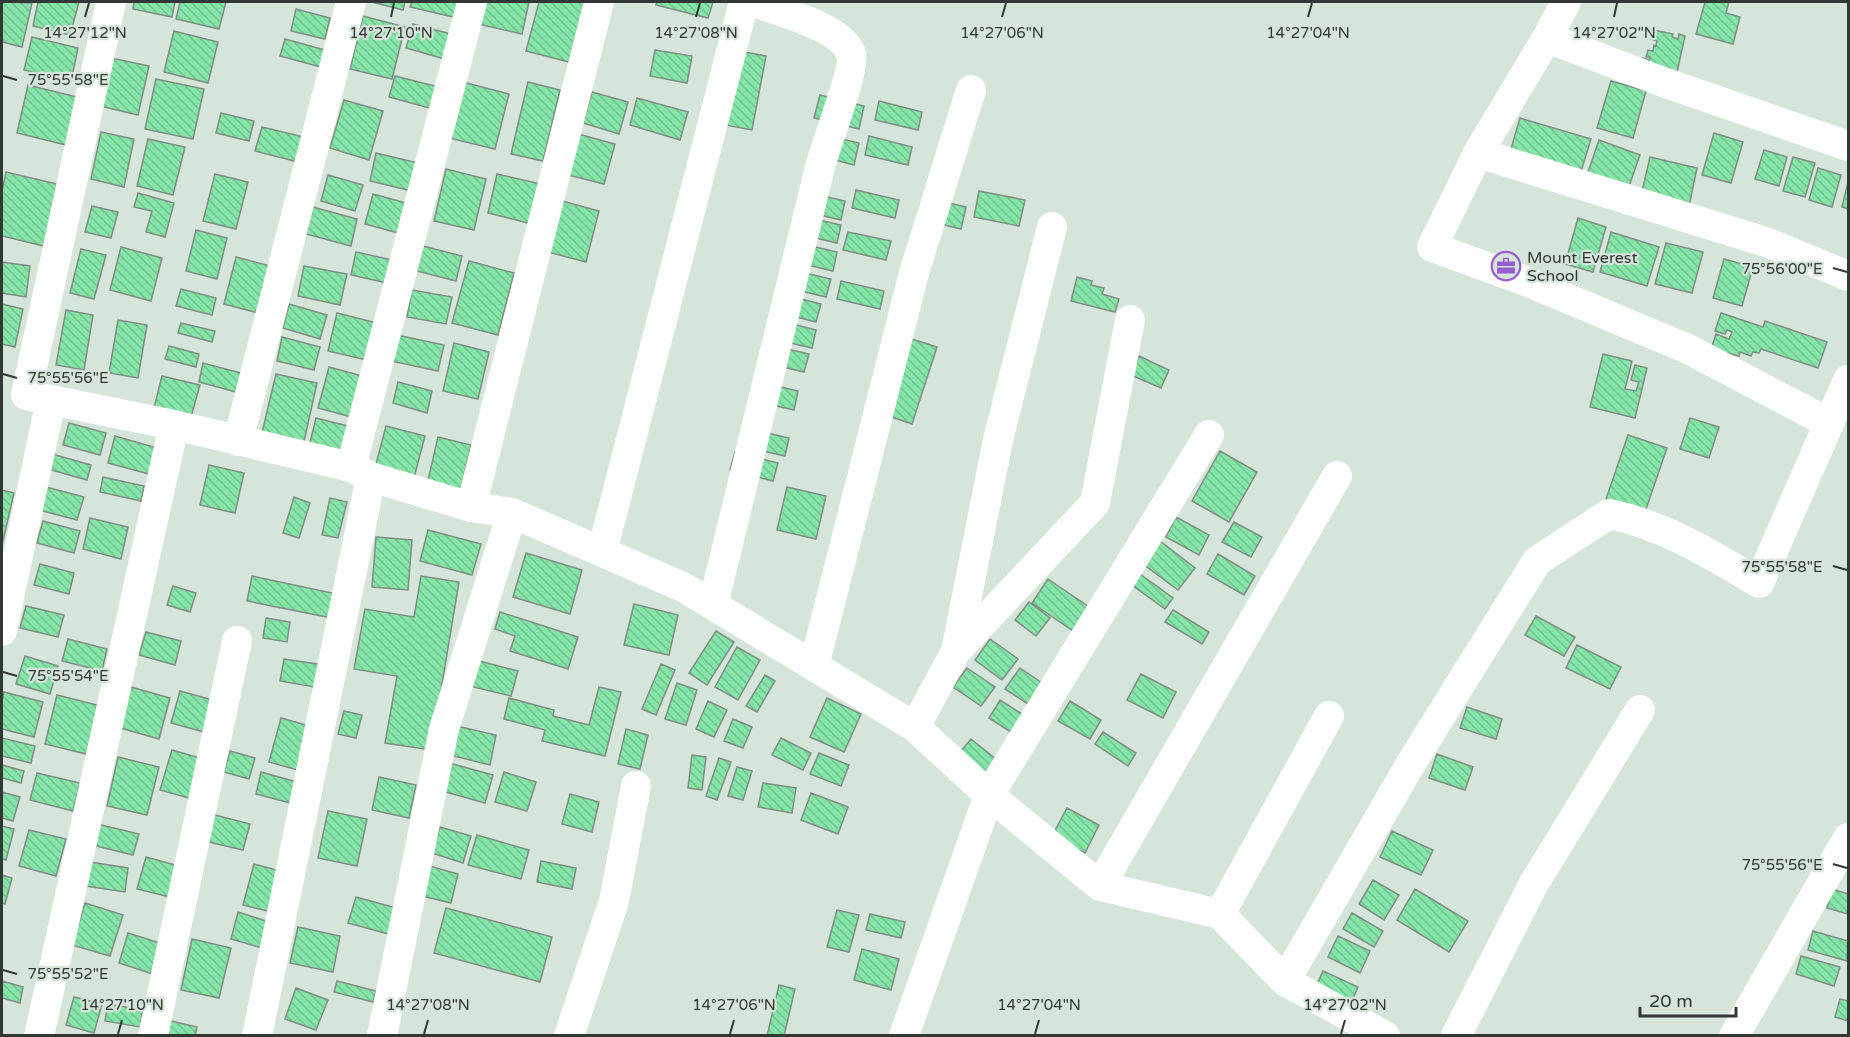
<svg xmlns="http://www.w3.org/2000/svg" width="1850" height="1037" font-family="'Varela Round',sans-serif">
  <defs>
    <pattern id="building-back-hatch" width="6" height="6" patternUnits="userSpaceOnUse" patternTransform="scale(1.5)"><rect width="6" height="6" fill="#85e4a7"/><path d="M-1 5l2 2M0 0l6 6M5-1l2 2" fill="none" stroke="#73c490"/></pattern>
  </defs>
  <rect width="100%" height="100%" fill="#d6e5da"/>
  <path fill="url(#building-back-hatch)" stroke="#808e84" stroke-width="1.5" d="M2,2l30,1 -10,44 -20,-5z
    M38,2h41l-9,33 -37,-9z
    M134,2h41l-3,15 -39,-8z
    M180,2h46l-7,27 -43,-10z
    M372,2h33l-2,8z
    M412,2h54l-4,17 -52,-12z
    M483,2h46l-7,32 -44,-10z
    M539,2h46l-16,60 -43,-11z
    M657,2h56l-5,16 -52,-13z
    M1705,2h24l-3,11 14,4 -7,27 -37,-10z
    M296,9l34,9 -5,21 -34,-8z
    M363,16l42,11 -13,52 -42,-10z
    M413,24l42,11 -7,25 -42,-12z
    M1654,30l19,4 -1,3 6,2 1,-5 6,2 -9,41 -34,-19 7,2 1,-3h-4l2,-7 5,1 1,-6 2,1 1,-5 -6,-2z
    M174,31l44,11 -10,41 -44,-11z
    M32,37l46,11 -7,33 -47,-11z
    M285,39l40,11 -4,17 -41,-11z
    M728,49l38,7 -14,74 -38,-7z
    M655,50l37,6 -5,27 -37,-7z
    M111,58l38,8 -11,49 -38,-9z
    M395,76l48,12 -6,22 -48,-13z
    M156,79l48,10 -11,50 -48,-10z
    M1611,81l35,10 -13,47 -36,-10z
    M463,82l46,12 -14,55 -46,-11z
    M528,82l32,8 -17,71 -32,-7z
    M28,85l49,12 -11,48 -49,-12z
    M592,92l36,10 -9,32 -36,-11z
    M820,95l44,11 -5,23 -45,-11z
    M637,98l51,14 -8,28 -50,-15z
    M344,100l39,11 -14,49 -39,-12z
    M879,101l43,11 -4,18 -43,-10z
    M221,113l33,8 -5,20 -33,-8z
    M1520,118l71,21 -13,42 -70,-22z
    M262,127l42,10 -6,25 -43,-11z
    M101,132l33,7 -10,48 -33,-8z
    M1714,133l29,9 -12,41 -29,-8z
    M578,134l37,10 -11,40 -36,-9z
    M821,134l38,9 -5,22 -38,-10z
    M869,136l43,11 -4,18 -43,-10z
    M148,139l37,8 -12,48 -36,-9z
    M1599,140l41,15 -12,34 -41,-14z
    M1764,150l23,7 -8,29 -24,-7z
    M376,153l42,10 -6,28 -42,-10z
    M1650,157l47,11 -9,43 -48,-11z
    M1793,157l22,6 -10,34 -22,-6z
    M1818,168l23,7 -9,32 -23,-7z
    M446,169l40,10 -12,51 -40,-9z
    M6,172l51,12 -13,62 -42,-10v-45z
    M215,174l33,8 -12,47 -33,-8z
    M497,174l44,10 -9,40 -44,-11z
    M328,175l35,10 -8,26 -34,-10z
    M1848,182v27l-6,-2z
    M856,190l43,10 -4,18 -43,-10z
    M802,191l43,10 -4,19 -43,-10z
    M979,191l46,9 -6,26 -45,-9z
    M138,193l36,10 -9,34 -19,-5 6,-21 -18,-4z
    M373,194l37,10 -8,30 -37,-10z
    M924,197l42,10 -5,22 -42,-10z
    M562,201l37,10 -13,51 -38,-10z
    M92,206l26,6 -7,26 -26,-6z
    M313,207l44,12 -6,27 -45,-12z
    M798,215l43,10 -4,18 -43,-10z
    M1578,218l28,9 -13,45 -28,-8z
    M196,230l31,8 -10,41 -31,-8z
    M848,232l43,9 -5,19 -43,-10z
    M1611,232l48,15 -12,39 -47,-14z
    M794,242l43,10 -4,19 -43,-10z
    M1666,243l37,9 -11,41 -37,-9z
    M423,246l39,10 -6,25 -39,-10z
    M121,247l41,11 -11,43 -41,-11z
    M81,249l25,6 -12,44 -24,-6z
    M356,252l41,9 -5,23 -41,-9z
    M236,257l42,11 -12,47 -42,-11z
    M1724,259l29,8 -11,39 -29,-8z
    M469,261l45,12 -16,62 -46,-12z
    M2,262l28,4 -4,31 -24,-4z
    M304,266l43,8 -7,31 -42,-9z
    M788,269l43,10 -5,18 -42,-10z
    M1077,277l15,4 -1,4 13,3 -2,6 17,5 -4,13 -44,-11z
    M841,281l43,10 -4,18 -43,-10z
    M181,289l35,9 -4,17 -36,-9z
    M412,290l40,7 -6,27 -39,-7z
    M778,293l43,11 -5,18 -43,-11z
    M2,304l21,5 -8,38 -13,-3z
    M289,304l38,11 -7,24 -37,-11z
    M66,310l27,5 -9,55 -28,-5z
    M337,313l40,10 -10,37 -39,-9z
    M1721,313l42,14 2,-6 62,21 -9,26 -57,-19 -2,4 -6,-1 -2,4 -11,-4 -1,4 -28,-7 5,-15 13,5 3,-7 -5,-2 -2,4 -10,-3z
    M773,319l43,11 -4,18 -43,-10z
    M118,320l29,5 -9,53 -29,-5z
    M181,323l34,8 -3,11 -34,-9z
    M893,333l44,14 -25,77 -44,-15z
    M397,335l47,10 -6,26 -47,-10z
    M282,337l38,10 -6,23 -37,-9z
    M454,343l35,9 -11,47 -35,-8z
    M766,344l43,10 -5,18 -42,-10z
    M169,346l30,8 -3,13 -31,-8z
    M1603,354l29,7 -7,28 11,2 3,-9 -8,-2 4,-15 12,3 -12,50 -45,-11z
    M1139,356l30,14 -8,18 -30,-13z
    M203,363l49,13 -5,19 -48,-13z
    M329,367l37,10 -11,41 -37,-10z
    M276,374l41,9 -14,63 -42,-9z
    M162,376l38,9 -9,32 -37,-9z
    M755,381l43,10 -4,19 -43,-10z
    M398,382l34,9 -5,22 -34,-10z
    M316,418l40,10 -8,33 -40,-10z
    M1690,418l29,9 -10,31 -29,-9z
    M69,423l37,10 -6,22 -37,-10z
    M386,426l39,10 -11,42 -39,-10z
    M746,428l43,10 -4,18 -43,-10z
    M1628,435l39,13 -22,64 -39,-13z
    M115,436l42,12 -8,26 -41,-11z
    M438,437l33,8 -12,52 -33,-8z
    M1220,451l37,21 -28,50 -37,-21z
    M735,452l43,11 -5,18 -43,-11z
    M52,454l39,11 -4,15 -39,-11z
    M209,465l35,8 -9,40 -35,-8z
    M103,477l41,9 -3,15 -41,-9z
    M46,487l38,10 -7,23 -38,-10z
    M787,487l39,9 -10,43 -39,-9z
    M2,490l12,3 -12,52z
    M294,497l16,6 -11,35 -16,-5z
    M330,498l17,4 -9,36 -16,-3z
    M1176,517l33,18 -10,20 -33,-18z
    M90,518l38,9 -7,32 -38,-10z
    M43,521l37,10 -6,22 -37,-10z
    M1234,522l28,15 -11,20 -29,-15z
    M428,530l53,14 -9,31 -52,-14z
    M376,537l36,3 -4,50 -36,-3z
    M1160,541l35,27 -17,22 -35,-26z
    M526,553l56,17 -12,44 -57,-17z
    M1218,554l37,22 -11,19 -37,-21z
    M40,564l34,9 -5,21 -35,-9z
    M1140,574l33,24 -8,11 -33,-24z
    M252,576l85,18 -5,24 -85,-17z
    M421,576l38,6 -28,168 -46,-7 12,-67 -43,-7 11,-60 49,8z
    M1048,579l47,32 -16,24 -47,-32z
    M173,586l23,7 -6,19 -23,-7z
    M1029,602l21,16 -14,18 -21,-16z
    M634,604l44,11 -9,40 -45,-10z
    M26,606l38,9 -6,22 -38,-9z
    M1173,610l36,22 -7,12 -37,-22z
    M500,612l78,25 -10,32 -58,-18 5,-15 -20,-7z
    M1536,616l39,21 -11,19 -39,-21z
    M266,618l24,4 -3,20 -24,-4z
    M716,631l18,11 -27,43 -18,-12z
    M146,632l35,9 -6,24 -36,-10z
    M68,639l39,10 -5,22 -40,-10z
    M990,639l28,20 -16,21 -27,-20z
    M1577,645l44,22 -11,22 -44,-21z
    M737,647l23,13 -22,40 -23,-13z
    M25,656l33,10 -8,28 -34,-10z
    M284,659l40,6 -4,23 -40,-7z
    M472,659l46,12 -7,25 -46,-11z
    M661,664l14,6 -19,45 -14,-6z
    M967,668l28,19 -14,19 -28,-19z
    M1020,668l25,17 -14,21 -26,-17z
    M1141,674l35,18 -13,26 -36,-18z
    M765,675l10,6 -18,31 -11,-6z
    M677,683l20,7 -11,35 -21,-6z
    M131,687l39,11 -11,41 -39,-11z
    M599,687l22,5 -16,64 -63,-15 3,-11 -41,-11 5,-21 45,12 -1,6 36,9z
    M180,691l33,9 -9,32 -33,-9z
    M4,692l39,10 -9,35 -32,-8v-28z
    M57,695l44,11 -11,49 -45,-11z
    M827,698l34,16 -17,38 -34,-15z
    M1000,700l25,16 -11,18 -25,-16z
    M708,701l19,9 -13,27 -18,-8z
    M1070,701l31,19 -11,19 -32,-18z
    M1467,707l35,12 -6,20 -36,-11z
    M344,711l18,4 -6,23 -18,-4z
    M281,718l36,10 -12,44 -36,-10z
    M733,719l19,8 -9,21 -19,-7z
    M452,725l44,10 -6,30 -44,-11z
    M626,729l22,6 -8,34 -22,-5z
    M1103,732l33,21 -8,13 -33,-22z
    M2,738l33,8 -4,17 -29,-7z
    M781,738l30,15 -8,17 -31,-15z
    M971,739l30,24 -15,19 -30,-25z
    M172,750l35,10 -11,40 -36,-10z
    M230,751l25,7 -6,21 -25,-7z
    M819,753l30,12 -8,21 -31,-12z
    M1437,754l36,13 -8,23 -36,-12z
    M692,755l14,2 -4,33 -14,-2z
    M118,757l41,10 -12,48 -40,-9z
    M719,758l12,4 -14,38 -11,-4z
    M442,761l51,14 -8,28 -50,-14z
    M2,765l22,6 -3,12 -19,-5z
    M737,767l15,4 -9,29 -15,-4z
    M261,772l43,12 -6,21 -42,-11z
    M504,772l32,10 -9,29 -32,-9z
    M37,773l43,10 -7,28 -43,-11z
    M379,777l37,8 -7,33 -37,-8z
    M763,783l33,5 -4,25 -34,-6z
    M2,792l18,5 -7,24 -11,-3z
    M811,793l37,14 -10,27 -37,-14z
    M570,794l29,8 -7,30 -30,-8z
    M1067,808l32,17 -14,28 -33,-17z
    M328,811l39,8 -10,47 -39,-8z
    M211,814l39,10 -7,26 -39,-9z
    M93,823l46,11 -6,21 -45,-11z
    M2,826l12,3 -8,31 -4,-1z
    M440,827l31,9 -8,27 -31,-10z
    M29,830l37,9 -10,37 -37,-10z
    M1392,831l41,19 -12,25 -41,-18z
    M477,835l52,15 -8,29 -53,-14z
    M146,857l40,11 -8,31 -41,-10z
    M541,861l35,7 -4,21 -35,-7z
    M90,862l38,6 -3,24 -39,-6z
    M254,864l33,9 -11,40 -33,-8z
    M426,865l32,9 -7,29 -33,-8z
    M2,875l10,3 -7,26 -3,-1z
    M1373,880l26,15 -15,25 -25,-16z
    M1415,889l53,32 -19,31 -52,-32z
    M1832,889l16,5v20l-21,-6z
    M356,897l44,12 -8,26 -44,-12z
    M85,903l38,12 -13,41 -38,-11z
    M446,908l106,29 -12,45 -106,-29z
    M837,910l22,5 -10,37 -22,-5z
    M238,912l31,10 -7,26 -31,-9z
    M1352,913l31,18 -9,16 -31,-18z
    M870,914l35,8 -4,16 -35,-8z
    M298,927l42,9 -7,36 -43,-9z
    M1813,931l35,10 -1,20 -39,-11z
    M128,933l35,11 -10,30 -34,-11z
    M1338,936l32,15 -10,22 -32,-16z
    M192,939l39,9 -12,50 -38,-8z
    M862,949l37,10 -8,31 -37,-10z
    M1801,956l39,11 -6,19 -38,-12z
    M1323,971l35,16 -8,18 -35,-16z
    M2,981l21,6 -3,16 -18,-5z
    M337,981l39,10 -3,11 -39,-10z
    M779,985l16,4 -11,47h-17z
    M296,988l32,12 -12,30 -31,-11z
    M74,997l28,7 -8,29 -28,-8z
    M1840,999l8,2v20l-13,-4z
    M108,1004l35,6 -3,17 -35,-6z
    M167,1020l30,7 -2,9h-32z"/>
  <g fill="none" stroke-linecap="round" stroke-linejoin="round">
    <path stroke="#fff" stroke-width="30" d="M1566,2l-19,36 116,44 185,64
      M1547,38l-69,115 -46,94 96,35 160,67 141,74
      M1478,153l288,89 82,34
      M174,425l177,42 20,10 100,30 41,6 171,74 232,140 74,68 -85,241
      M1209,435l-220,360 111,91 120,28 65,67 100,55
      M238,441l113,-439
      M351,467l121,-465
      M471,507l128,-505
      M602,552l142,-550
      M713,605c36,-146 71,-292 107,-438 5,-21 36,-99 31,-113 -9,-27 -71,-42 -97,-52
      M2,631l49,-231
      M956,651l42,-211 54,-213
      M814,666l100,-393 57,-183
      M915,727l41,-76 139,-148 35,-183
      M1100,886l237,-410
      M1220,914l109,-198
      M1285,981l125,-216 127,-204 72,-47c55,11 103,41 150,69l89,-203
      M39,1036l135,-611 -148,-30 85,-393
      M153,1036l84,-395
      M257,1036l114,-559
      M382,1036l62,-307 68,-216
      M569,1036l45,-135 22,-115
      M1456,1036l77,-151 107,-175
      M1734,1036l114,-198"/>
  </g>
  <path fill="none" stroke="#323834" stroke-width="2" d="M85,17l4,-14M391,17l3,-14M696,17l4,-14M1002,17l4,-14M1308,17l4,-14M1614,17l3,-14M3,76l14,4M1833,268l14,4M3,374l14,4M1833,566l14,4M3,672l14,4M1833,864l14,4M3,970l14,4M118,1034l4,-14M424,1034l4,-14M730,1034l4,-14M1035,1034l4,-14M1341,1034l4,-14"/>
  <defs>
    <g id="office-ring" transform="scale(1.5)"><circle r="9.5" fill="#d6e5da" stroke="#985cd3" stroke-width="1.5"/><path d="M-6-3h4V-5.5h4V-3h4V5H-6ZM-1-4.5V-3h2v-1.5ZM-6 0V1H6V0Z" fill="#985cd3"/></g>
  </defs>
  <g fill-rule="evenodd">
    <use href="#office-ring" x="1506" y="266"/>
  </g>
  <g text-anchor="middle" stroke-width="4.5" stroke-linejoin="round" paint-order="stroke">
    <g font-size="16" fill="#323834" stroke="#d6e5da" text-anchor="start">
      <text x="1527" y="263">Mount Everest<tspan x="1527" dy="18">School</tspan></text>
    </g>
  </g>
  <g font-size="15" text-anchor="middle" fill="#323834" stroke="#d6e5da" stroke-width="4.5" stroke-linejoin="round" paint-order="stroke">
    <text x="85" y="38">14°27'12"N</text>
    <text x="391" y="38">14°27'10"N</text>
    <text x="696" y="38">14°27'08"N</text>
    <text x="1002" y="38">14°27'06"N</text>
    <text x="1308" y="38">14°27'04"N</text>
    <text x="1614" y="38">14°27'02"N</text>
    <text x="68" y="85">75°55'58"E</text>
    <text x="1782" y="274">75°56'00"E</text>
    <text x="68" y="383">75°55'56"E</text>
    <text x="1782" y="572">75°55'58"E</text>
    <text x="68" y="681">75°55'54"E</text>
    <text x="1782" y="870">75°55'56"E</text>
    <text x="68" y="979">75°55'52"E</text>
    <text x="122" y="1010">14°27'10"N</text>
    <text x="428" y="1010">14°27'08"N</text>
    <text x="734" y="1010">14°27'06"N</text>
    <text x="1039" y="1010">14°27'04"N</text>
    <text x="1345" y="1010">14°27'02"N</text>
  </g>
  <rect width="1850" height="1037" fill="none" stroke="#323834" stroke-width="6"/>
  <path d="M1640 1007v9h96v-9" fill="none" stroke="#323834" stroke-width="3"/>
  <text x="1649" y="1007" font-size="18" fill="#323834" stroke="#d6e5da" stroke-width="4.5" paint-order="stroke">20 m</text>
</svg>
